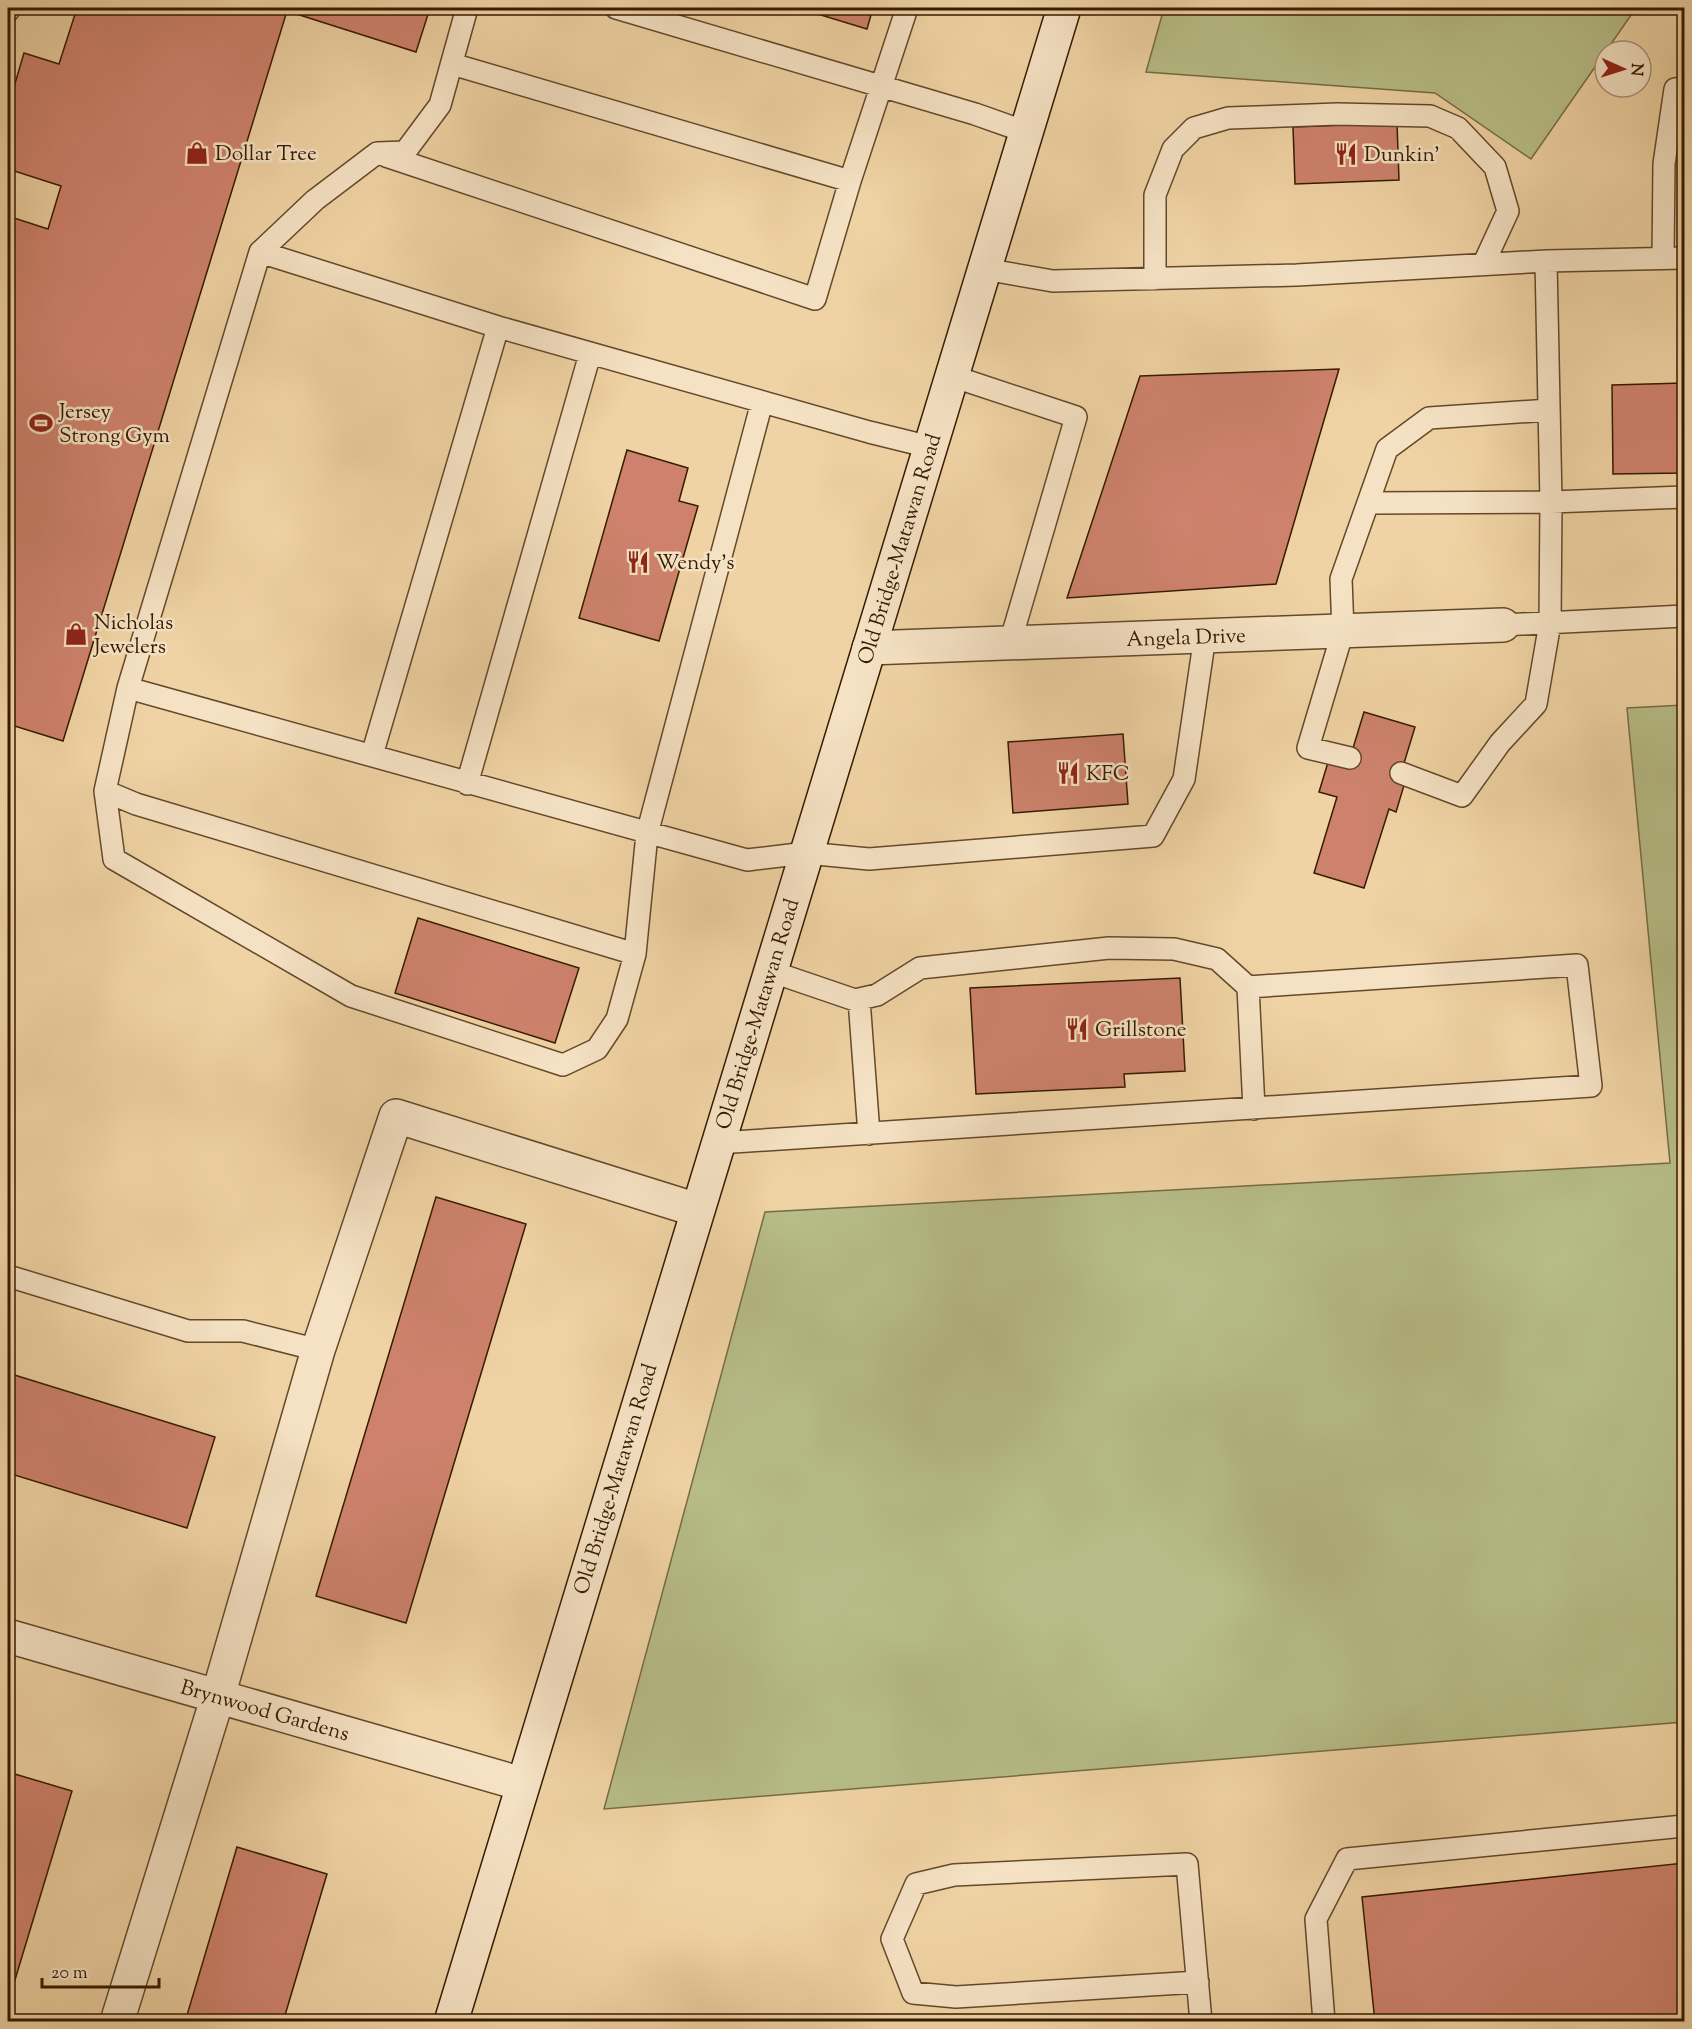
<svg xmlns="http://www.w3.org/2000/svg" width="1692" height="2029" font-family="'Sorts Mill Goudy',serif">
  <rect width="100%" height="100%" fill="#f0d3a4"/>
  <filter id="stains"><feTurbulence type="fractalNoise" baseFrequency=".00333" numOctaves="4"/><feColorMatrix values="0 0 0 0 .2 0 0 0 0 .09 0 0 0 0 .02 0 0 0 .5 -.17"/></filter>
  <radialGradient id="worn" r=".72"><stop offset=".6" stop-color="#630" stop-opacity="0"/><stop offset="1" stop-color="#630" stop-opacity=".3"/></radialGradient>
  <path fill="#b7bd88" stroke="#766c44" stroke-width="1.5" d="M1164,8h472l-105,151 -96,-66 -289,-21z
    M1684,705v1017l-1080,87 161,-597 905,-49 -43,-455z"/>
  <path fill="#ce826d" stroke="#351b00" stroke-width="1.5" d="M77,8h353l-14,44 -129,-41 -224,730 -55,-17v-508l40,13 13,-43 -53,-17v-62l16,-54 35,11z
    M798,8h75l-6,21z
    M1397,123l2,57 -104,4 -2,-57z
    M1339,369l-63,215 -209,14 73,-222z
    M1684,383v90l-71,1 -1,-89z
    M627,450l61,18 -9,33 19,5 -39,135 -80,-23z
    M1364,712l51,15 -17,56 7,-1 -9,30 -7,-3 -25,79 -50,-15 23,-76 -18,-5 10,-33 21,-1z
    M1123,734l5,70 -115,9 -5,-71z
    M418,918l161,50 -24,75 -160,-50z
    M1180,978l5,93 -61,3 1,13 -149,7 -6,-106z
    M436,1197l90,27 -120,399 -90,-27z
    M8,1373l207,64 -28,91 -179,-55z
    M8,1772l64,19 -64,212z
    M237,1847l90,27 -44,148h-98z
    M1684,1863v159h-309l-13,-125z"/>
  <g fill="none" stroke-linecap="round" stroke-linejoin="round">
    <g stroke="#644929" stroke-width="24">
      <path id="service" d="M467,8l-27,97 -35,47 -28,1 -62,47 -55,52 -132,436 619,172 59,-7 63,6 284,-23 31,-57 21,-143
        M616,8l359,106 51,18
        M8,11l2,-3
        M386,156l429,143 35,-118 -398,-117
        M850,181l57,-173
        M260,252l238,75 371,105 61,15
        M1663,258l1,-94 11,-75 9,-1
        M1684,258l-138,3 5,241 133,-5
        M984,269l69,12 244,-6 249,-14
        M1155,279v-84l18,-46 21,-21 34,-10 109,-4 93,2 28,12 37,39 13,44 -24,52
        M952,376l124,41 -66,226
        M1368,503l183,-1 -1,121 -14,81 -36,39 -38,53 -61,-23
        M1503,625l181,-9
        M128,688l-23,103 9,68 237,137 212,69 34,-16 20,-30 18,-65 12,-120 115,-432
        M372,755l126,-428
        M1350,758l-42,-10 35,-117 -2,-52 46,-130 42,-31 120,-8
        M467,784l123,-430
        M105,791l31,13 499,150
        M1248,987l6,122
        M859,999l10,135
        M718,1143l873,-57 -14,-121 -329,22 -31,-28 -43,-10 -65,-1 -189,20 -43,27 -22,5 -85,-29
        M8,1276l180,55h55l75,19
        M1198,1982l-242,15 -43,-4 -21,-54 24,-55 38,-9 233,-11 14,158
        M1324,2022l-8,-103 31,-60 337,-33"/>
    </g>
    <g stroke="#644929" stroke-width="36">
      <path id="minor" d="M869,648l634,-23
        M8,1636l514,148
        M117,2022l101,-326 100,-346 78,-234 301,94"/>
    </g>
    <g stroke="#351b00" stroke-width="36">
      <path id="secondary" d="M451,2022l613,-2014"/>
    </g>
    <use href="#service" stroke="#f5e2c4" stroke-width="21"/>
    <use href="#minor" stroke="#f5e2c4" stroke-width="33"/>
    <use href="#secondary" stroke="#f5e2c4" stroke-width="33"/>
  </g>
  <defs>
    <g id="shop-bare" transform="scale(1.8)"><path d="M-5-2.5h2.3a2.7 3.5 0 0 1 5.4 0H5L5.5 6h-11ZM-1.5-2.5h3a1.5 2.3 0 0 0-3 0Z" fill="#8f2418" stroke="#f5e2c4" stroke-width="2.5" paint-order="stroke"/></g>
    <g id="restaurant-bare" transform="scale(1.8)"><path d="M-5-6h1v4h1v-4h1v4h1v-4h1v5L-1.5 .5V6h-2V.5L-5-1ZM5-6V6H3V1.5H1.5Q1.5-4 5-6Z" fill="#8f2418" stroke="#f5e2c4" stroke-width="2.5" paint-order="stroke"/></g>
    <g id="stadium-bare" transform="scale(1.8)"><path d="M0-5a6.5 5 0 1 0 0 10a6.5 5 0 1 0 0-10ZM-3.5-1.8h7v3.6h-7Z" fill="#8f2418" stroke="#f5e2c4" stroke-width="2.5" paint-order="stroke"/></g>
  </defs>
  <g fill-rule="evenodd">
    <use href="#shop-bare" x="197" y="153"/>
    <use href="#restaurant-bare" x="1346" y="154"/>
    <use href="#stadium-bare" x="41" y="423"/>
    <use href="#restaurant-bare" x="638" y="562"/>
    <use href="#shop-bare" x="76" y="634"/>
    <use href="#restaurant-bare" x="1068" y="773"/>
    <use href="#restaurant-bare" x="1077" y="1029"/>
  </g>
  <g text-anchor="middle" stroke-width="5" stroke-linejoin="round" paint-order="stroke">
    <g font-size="21" fill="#351b00" stroke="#f5e2c4" text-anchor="start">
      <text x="215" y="160">Dollar Tree</text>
      <text x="1364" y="161">Dunkin'</text>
      <text x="59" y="418">Jersey<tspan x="59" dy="24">Strong Gym</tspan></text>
      <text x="656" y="569">Wendy's</text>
      <text x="94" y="629">Nicholas<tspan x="94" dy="24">Jewelers</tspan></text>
      <text x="1086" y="780">KFC</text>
      <text x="1095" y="1036">Grillstone</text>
    </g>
    <g font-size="21" fill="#351b00" stroke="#f5e2c4">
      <text transform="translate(899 549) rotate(-73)" y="7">Old Bridge-Matawan Road</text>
      <text transform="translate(1186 637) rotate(-2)" y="7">Angela Drive</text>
      <text transform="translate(757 1014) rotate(-73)" y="7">Old Bridge-Matawan Road</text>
      <text transform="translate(615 1479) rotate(-73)" y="7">Old Bridge-Matawan Road</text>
      <text transform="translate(265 1710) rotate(16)" y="7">Brynwood Gardens</text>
    </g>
  </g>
  <rect width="1692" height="2029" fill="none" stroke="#f0d3a4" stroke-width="30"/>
  <rect x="9" y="9" width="1674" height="2011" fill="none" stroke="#351b00" stroke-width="3"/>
  <rect x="15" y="15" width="1662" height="1999" fill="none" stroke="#351b00" stroke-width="1.5"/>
  <g transform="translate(1623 69) rotate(93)"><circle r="28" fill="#f5e2c4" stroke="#a89276" stroke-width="1.5"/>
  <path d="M0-4.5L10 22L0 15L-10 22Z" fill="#8f2418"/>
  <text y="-9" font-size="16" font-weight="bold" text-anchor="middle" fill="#351b00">N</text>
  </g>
  <path d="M42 1978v9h117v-9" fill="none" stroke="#351b00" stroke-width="3"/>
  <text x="51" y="1978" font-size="18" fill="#351b00" stroke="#f5e2c4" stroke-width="4.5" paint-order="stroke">20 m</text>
  <rect width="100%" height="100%" filter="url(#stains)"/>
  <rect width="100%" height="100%" fill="url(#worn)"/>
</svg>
